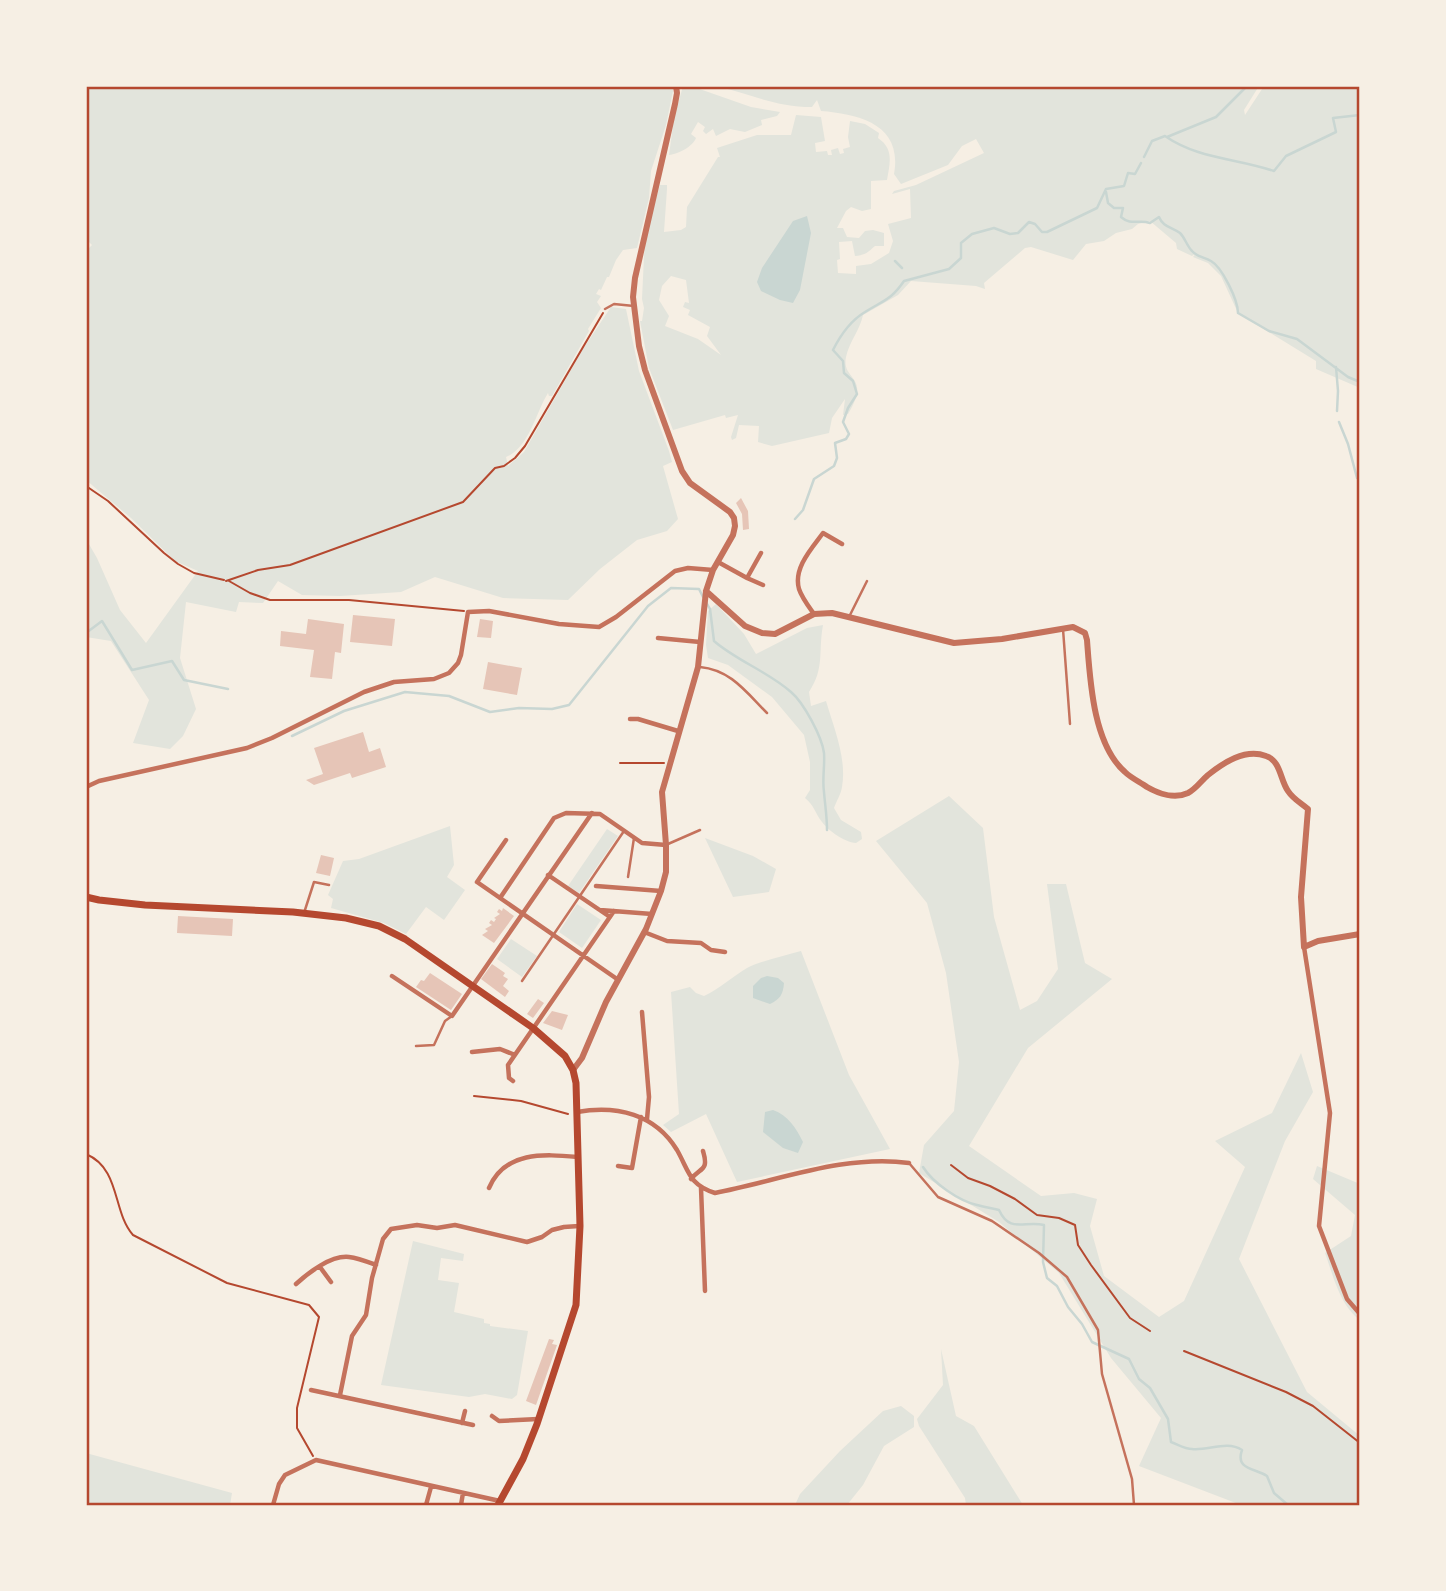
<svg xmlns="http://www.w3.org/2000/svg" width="1446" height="1591" font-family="'Space Grotesk',sans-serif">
  <rect width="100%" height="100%" fill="#f6efe4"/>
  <path fill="#e2e4dc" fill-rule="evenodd" d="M86,86h588l-8,39 -15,46 -2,27 -12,50 -14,2 -7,10 -7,17h-2l-6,13 -2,-1 -3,5 5,2 -4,6 4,6 -13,21 1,2 -37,65h-3l-1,-3c-12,19 -19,55 -42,64l2,9 16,-14 59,-103 28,-42 15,2 13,62 30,80 3,11 -9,4 15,53 -11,12 -30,9 -37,29 -32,31 -65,-2 -68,-21 -34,15 -61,4 -38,-1 -24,-14 -15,22 -24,-1 -3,10 -50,-10 -6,56 16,51 -13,27 -13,13 -37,-6 16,-43 -38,-59 -25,-4v-98l11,19 23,52 26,33 52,-72 -23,-10 -44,-43 -45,-38v-229l6,-6 -6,-6z
    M683,86h8l60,21 29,5 -3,4 -16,4 1,5 -17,7 -15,-3 -14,7 -3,-7 -7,5 -3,-3 2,-4 -7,-5 -7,12 5,4c-3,8 -17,16 -27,17l5,-37z
    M716,86h543l-15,24 1,5 19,-29h96v302l-44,-19v-8l-78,-48 -17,-37 -13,-13 -15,-6 3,-4 -4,3 -15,-7 -1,-6 -26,-22 -12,3 -6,5 -16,4 -12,8 -18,3 -13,16 -42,-13 -6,1 -41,35 1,6 -9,-3 -65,-5 -13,14 -35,20c-3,15 -14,27 -17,42 -5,24 26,18 2,57l-5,1 2,-16 -13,19 -3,15 -57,13 -14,-4 1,-16 -20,-1 -3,13 -4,2 -1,-3 7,-22 -12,3 -1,-3 -52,15 -24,-62 -9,-47h2l2,-13 -2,-9 3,-63 15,-51h7v4l-3,43 17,-2 5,-3 1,-20 31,-50h2l-3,-9 40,-13h34l5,-20 25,2 4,24 -10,2 1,9 11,-1 1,4h4l-1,-5 7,-2 2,6 4,-1 -1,-4 7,-2 -2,-10 2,-16 15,3 14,9 -1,5c16,11 12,24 9,42l-16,1v28l-9,2 -11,-4 -5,4 -9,17h6l4,9 12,1 6,-7 8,-1 11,3v13h-9c-7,6 -9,9 -20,10l-3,-15 -13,1 1,17 -3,1 1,13 18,1v-8l15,-2 18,-11 4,-12 -5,-17 23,-6 -1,-29 -18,5 2,-3 22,-6 68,-32 -8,-14 -14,7 -14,19 -47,19 -7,-10c9,-49 -34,-60 -73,-63l-4,-11 -5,7c-37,0 -61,-13 -96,-21zM671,276l15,4 3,23 -4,-1 -2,5 7,3 -2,5 22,12 -3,9 14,19 -23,-16 -33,-13 4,-10 -10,-16 3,-14z
    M716,604l28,30 12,20 51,-26 16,-3c-5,27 2,43 -14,67l2,14 15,-5c8,27 21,58 16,86 -1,7 -6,15 -8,21l7,12 20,12 1,7 -6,4c-12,-1 -27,-12 -34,-21 -7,-9 -8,-17 -17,-24l5,-8v-28l-6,-27 -32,-38 -44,-32 -20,-7 -2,-13 2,-34z
    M949,796l34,32 11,89 26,93 17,-9 21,-32 -11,-85h19l19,79 27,16 -84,69 -59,98 72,50 33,-3 23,6 -7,27 14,50 55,41 25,-16 61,-134 -30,-26 57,-28 29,-60 12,39 -28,49 -46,118 68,133 53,44v69h-119l-102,-39 22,-48 -50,-60 -52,-85 -60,-51 -80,-49 5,-28 30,-34 5,-49 -13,-89 -19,-70 -51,-62z
    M450,826l4,39 -7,12 18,13 -21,30 -18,-13 -20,27 -22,-11 -53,-15 2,-9 -5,-4 15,-34 16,-2z
    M607,829l11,7 -39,57 -11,-7z
    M705,838l48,18 23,13 -7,23 -36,5z
    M577,904l24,16 -19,28 -23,-16z
    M511,939l26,17 -15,21 -25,-18z
    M801,951l48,124 41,74 -153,33 -31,-68 -35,18 -8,-7 16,-11 -8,-122 19,-5 6,6 8,3c15,-7 28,-19 43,-28 16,-8 37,-12 54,-17z
    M1317,1166l43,18v136c-20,-14 -27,-45 -35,-67l26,-17 4,-21 -42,-36z
    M413,1241l51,13 -1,7 -22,-3 -3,22 21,3 -5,29 30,7v4l6,1v2l38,5 -11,64 -5,4 -27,-5 -16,3 -88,-12z
    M941,1349l15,67 18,10 49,79h-57l-1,-7 -46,-72 -2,-7 26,-34z
    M901,1406l13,10v11l-30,19 -21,39 -16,20h-52l5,-11 40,-43 43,-40z
    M86,1453l146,40 -2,12h-144z"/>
  <path fill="#c9d6d2" d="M807,216l4,17 -11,57 -7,13 -13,-3 -19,-9 -4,-9 5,-14 31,-47z
    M767,976l11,2 6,5c-1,12 -4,16 -14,21l-17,-6v-12l8,-8z
    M773,1110c15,5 23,18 30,32l-5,11 -15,-5 -20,-16 2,-20z"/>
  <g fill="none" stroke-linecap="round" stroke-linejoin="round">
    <path stroke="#c9d6d2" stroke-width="2.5" d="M1167,137l49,-20 31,-31
      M1144,157l8,-16 13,-5c33,23 71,22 109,35l12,-15 50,-24 -3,-14 27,-3
      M1106,192l2,11 6,5h9l-2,9c10,9 18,2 29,6l9,-6c4,10 13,10 21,16 5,5 7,13 12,18 5,6 12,6 19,10 11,6 27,39 27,52l31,18 28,8 51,38 12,5
      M895,261l7,7
      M1336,367l2,24 -1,20
      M1339,422l9,22 9,34
      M795,519l8,-9 11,-31 20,-13 3,-8 -2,-15 11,-4 3,-5 -6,-12 5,-14 9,-14 -4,-13 -9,-8 -1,-12 -10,-11c8,-16 17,-29 32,-38 19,-12 26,-12 39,-31l45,-12 12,-11v-15l11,-9 22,-6 16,6 8,-1 11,-11 6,2 7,8h5l50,-24 9,-19 18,-3 4,-13 7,1 6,-11
      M706,602l4,7 4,32c23,20 53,30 77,51 13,11 31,45 33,61 1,13 -2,26 0,39 1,13 3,24 3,38
      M86,633l16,-12 30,49 40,-9 12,19 44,9
      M292,736l52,-25 61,-19 44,4 41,16 29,-4 33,1 17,-4 79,-99 23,-18 28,1 4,8
      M923,1167c10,16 36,34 54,38 7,2 14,3 22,5 11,24 26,10 45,15l-1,37 4,16 10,8 11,21 14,17 10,18 37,17 10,20 11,9 18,31 3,23c6,2 14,7 21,7 16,2 35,-9 50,1 -7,20 13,18 25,26l7,17 14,12"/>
  </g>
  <path fill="#e6c5b7" d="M741,498l7,13 1,18 -6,1 -1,-16 -6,-11z
    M353,615l42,4 -3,27 -42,-4z
    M308,619l36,5 -3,29 -6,-1 -3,27 -22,-2 4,-27 -34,-4 1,-15 25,3z
    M480,619l13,2 -2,17 -14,-1z
    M488,662l34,6 -5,27 -34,-6z
    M363,732l6,20 11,-4 6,19 -34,11 -2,-5 -36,12 -8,-5 17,-6 -9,-26z
    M321,855l13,3 -4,18 -14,-3z
    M503,908l11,8 -20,27 -12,-8 6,-4 -3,-2 7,-4 -3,-2 2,-3 3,2 2,-3 -2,-1 6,-4 -3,-2 2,-3 3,2z
    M178,916l55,3 -1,17 -55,-3z
    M492,964l13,9 -2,3 5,3 -5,7 6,5 -4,6 -24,-18z
    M430,973l32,21 -11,16 -35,-23 5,-7 3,1z
    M538,999l6,4 -11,15 -6,-4z
    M552,1011l16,4 -6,15 -19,-7z
    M549,1339l5,1 -2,4 5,1 -21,60 -10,-4z"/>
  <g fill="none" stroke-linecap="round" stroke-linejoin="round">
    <path stroke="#b5482f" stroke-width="2" d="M86,486l22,15 56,52 14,11 16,9 30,7
      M226,581l32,-11 32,-5 173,-63 32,-34 9,-2 11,-8 10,-12 78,-133
      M229,581l21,12 20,7h79l115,11
      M620,763h44
      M474,1096l47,5 47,13
      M86,1154c35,15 26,57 47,81l94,48 82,22 10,12 -22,91v20l16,28
      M951,1165l17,13 22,8 25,13 22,16 22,3 16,7 3,20 13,20 39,53 20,13
      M1184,1351l102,41 27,14 47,37"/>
    <path stroke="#c5725c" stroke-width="2.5" d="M605,309l9,-5 20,2
      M849,617l18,-36
      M1063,629l7,95
      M700,667c31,3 46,25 67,46
      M668,844l32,-14
      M628,877l6,-39
      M304,913l10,-31 15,3
      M522,981l102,-150
      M416,1046l18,-1 11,-24 7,-5
      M909,1163l29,34 54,24 47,32 28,24 31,53 4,44 30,105 2,26"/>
    <path stroke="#c5725c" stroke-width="4.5" d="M718,562l29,16 14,-25
      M747,578l16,7
      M814,614c-5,-7 -12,-16 -15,-25 -6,-21 13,-41 24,-56l19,11
      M658,638l42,4
      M630,719h8l40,12
      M86,787l13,-6 148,-33 25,-10 92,-46 30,-10 40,-3 15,-6 9,-10 3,-8 7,-43 21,-1 70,13 40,3 17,-10 59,-46 13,-3 25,2
      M506,840l-29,42 140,97
      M548,875l62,42
      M596,886l65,5
      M500,898l54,-80 12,-5 34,1 42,29 24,2
      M600,910l52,4
      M644,932l23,9 34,2 10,7 14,2
      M1304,947l26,166 -11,113 28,73 13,15
      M392,976l60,40 140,-203
      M642,1012l7,85 -2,22
      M472,1052l28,-3 15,6
      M513,1081l-4,-3 -1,-13 106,-154
      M577,1112c40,-7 78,2 100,38 12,21 12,35 38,43 63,-12 129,-39 194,-30
      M618,1166l14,2 9,-51
      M691,1179c10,-12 18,-8 12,-28
      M489,1188c16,-37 54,-34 89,-31
      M701,1188l4,103
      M320,1267l11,15
      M296,1284c12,-11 35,-29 53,-27 9,1 19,5 27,8
      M311,1390l162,35
      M340,1395l12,-59 14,-21 6,-37 11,-39 8,-10 26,-4 20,3 18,-3 72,17 15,-5 10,-7 12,-3 15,-1
      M492,1416l7,5 39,-2
      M462,1423l3,-12
      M273,1505l6,-21 6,-9 31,-15 184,41
      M426,1505l5,-18
      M461,1505l2,-12"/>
    <path stroke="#c5725c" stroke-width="6" d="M706,591l39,35 17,7 13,1 39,-20 18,-1 122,30 48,-4 71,-12 12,6 2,7c3,40 6,104 38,132 6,6 15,10 22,15 12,7 28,12 41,6 8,-4 13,-12 20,-18 15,-12 37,-27 58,-19 15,5 14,24 22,35 5,8 13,12 20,18l-7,88 3,50 14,-6 42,-7
      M573,1070l9,-12 24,-56 40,-73 15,-38 5,-19v-27l-4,-53 36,-125 8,-76 7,-21 20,-35 2,-9 -1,-8 -4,-6 -40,-29 -8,-12 -37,-101 -6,-24 -6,-49 2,-19 40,-174 2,-11 -1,-7"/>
    <path stroke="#b5482f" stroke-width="7" d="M86,897l13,3 46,5 148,7 53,6 33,8 26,13 128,89 32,28 8,14 3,13 4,143 -4,79 -39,119 -14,35 -25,46"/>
  </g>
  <rect width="1446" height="1591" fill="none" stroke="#f6efe4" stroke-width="175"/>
  <rect x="88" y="88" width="1270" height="1416" fill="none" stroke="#b5482f" stroke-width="2.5"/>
</svg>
